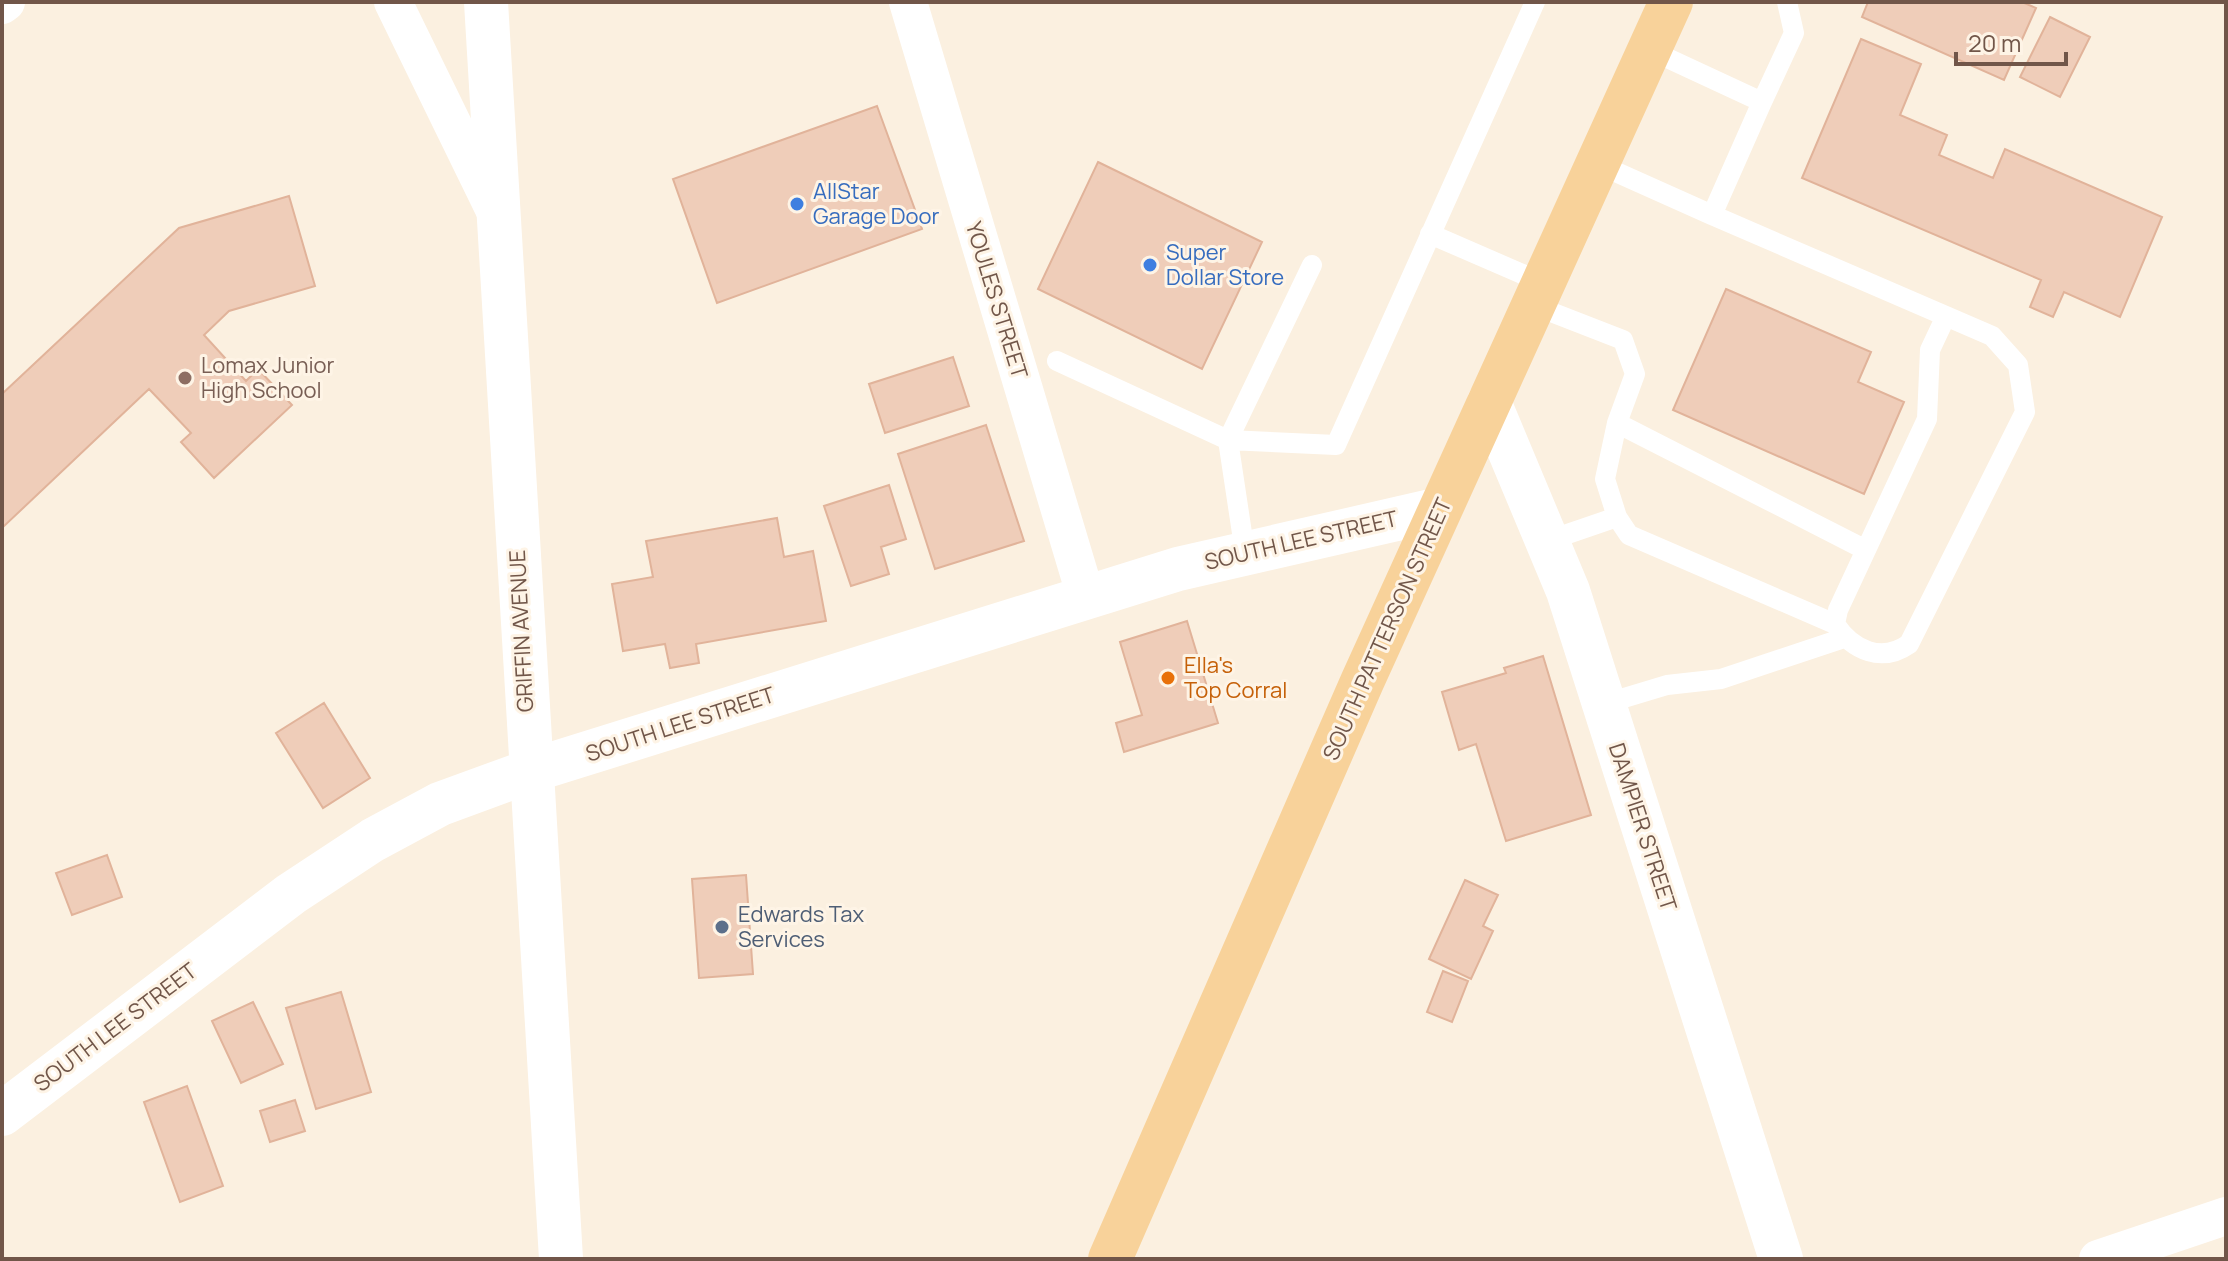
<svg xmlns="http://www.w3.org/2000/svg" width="2228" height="1261" font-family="Manrope,sans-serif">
  <rect width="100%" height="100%" fill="#fbf0e0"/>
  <path fill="#efcdb9" stroke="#e1b39a" stroke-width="2" d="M1868,2h154l14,6 -32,72 -142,-63z
    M2050,17l40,20 -30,60 -40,-20z
    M1861,39l60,25 -21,51 47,20 -8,20 54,23 12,-29 157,68 -42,100 -56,-25 -11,25 -23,-10 11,-27 -239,-102z
    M877,106l45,123 -205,74 -44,-124z
    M1098,162l164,80 -60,127 -164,-80z
    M289,196l26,90 -86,25 -25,24 42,46 12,-12 34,36 -78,73 -33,-36 10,-9 -42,-44 -147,139v-134l177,-166z
    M1726,289l145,63 -13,30 46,20 -40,92 -191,-84z
    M953,357l16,49 -84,27 -16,-49z
    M986,425l38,116 -89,28 -37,-115z
    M889,485l17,54 -25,8 8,27 -38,12 -27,-80z
    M777,518l7,39 29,-6 13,70 -130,23 3,19 -29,5 -5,-24 -42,7 -11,-67 41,-7 -7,-36z
    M1187,621l31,102 -94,29 -8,-29 26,-8 -22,-73z
    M1543,656l48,159 -85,26 -30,-97 -17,6 -17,-58 64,-19 -2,-5z
    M324,703l46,75 -47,30 -47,-75z
    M107,855l15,42 -50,18 -16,-42z
    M746,875l7,99 -54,4 -7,-99z
    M1465,880l33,15 -15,31 10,5 -22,48 -42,-20z
    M1443,971l25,10 -16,41 -25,-10z
    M341,992l30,100 -55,17 -30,-101z
    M253,1002l30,62 -42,19 -29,-62z
    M187,1086l36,100 -43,16 -36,-100z
    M295,1100l10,31 -35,11 -10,-31z"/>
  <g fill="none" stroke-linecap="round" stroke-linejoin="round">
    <path stroke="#fff" stroke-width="20" d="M1762,102l32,-69 -7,-31
      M1598,164l114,51 50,-113 -112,-52
      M1712,215l280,121 26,29 7,47 -116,232c-27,19 -56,7 -74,-20l3,-14 89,-191 3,-69 16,-34
      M1430,234l113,49
      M1312,265l-84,175 108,5 199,-443
      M1533,305l90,35 12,34 -18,49 -12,56 12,38 12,18 206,89
      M1057,361l171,79 17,113
      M1617,423l249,127
      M1547,541l70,-24
      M1604,704l63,-19 54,-6 123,-41"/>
    <path stroke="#fff" stroke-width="38" d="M393,2l103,211
      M908,2l178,595
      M2,5l4,-3
      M2098,1259l128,-43"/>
    <path stroke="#fff" stroke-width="44" d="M2,1114l289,-220 82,-54 67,-36 90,-33 648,-202 262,-60"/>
    <path stroke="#fff" stroke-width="44" d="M486,2l75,1257
      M1489,402l79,189 213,668"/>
    <path stroke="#f8d29a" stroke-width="44" d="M1110,1259l252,-577 309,-680"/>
  </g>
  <g fill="#3f7fe0" stroke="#fef4e6" stroke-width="3">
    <circle cx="797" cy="204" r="8"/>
    <circle cx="1150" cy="265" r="8"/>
  </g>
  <circle fill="#8d6e63" stroke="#fef4e6" stroke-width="3" cx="185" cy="378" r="8"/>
  <circle fill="#e8710a" stroke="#fef4e6" stroke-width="3" cx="1168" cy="678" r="8"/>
  <circle fill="#5c6f8a" stroke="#fef4e6" stroke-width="3" cx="722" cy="927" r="8"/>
  <g text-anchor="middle" stroke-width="6" stroke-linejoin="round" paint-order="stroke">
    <g font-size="22" fill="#366cbe" stroke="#fef4e6" text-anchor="start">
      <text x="813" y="199">AllStar<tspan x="813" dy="25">Garage Door</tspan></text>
      <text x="1166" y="260">Super<tspan x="1166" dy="25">Dollar Store</tspan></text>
    </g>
    <g font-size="22" fill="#715649" stroke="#fef4e6">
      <text transform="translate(997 300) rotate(73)" y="8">YOULES STREET</text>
      <text transform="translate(1301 540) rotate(-13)" y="8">SOUTH LEE STREET</text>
      <text transform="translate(1387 629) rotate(-66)" y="8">SOUTH PATTERSON STREET</text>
      <text transform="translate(521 631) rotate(-93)" y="8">GRIFFIN AVENUE</text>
      <text transform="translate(680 724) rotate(-18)" y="8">SOUTH LEE STREET</text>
      <text transform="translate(1643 827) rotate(72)" y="8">DAMPIER STREET</text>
      <text transform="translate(115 1027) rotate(-37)" y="8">SOUTH LEE STREET</text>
    </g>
    <g font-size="22" fill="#785e54" stroke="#fef4e6" text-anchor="start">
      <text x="201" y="373">Lomax Junior<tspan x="201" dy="25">High School</tspan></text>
    </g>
    <g font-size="22" fill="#c56008" stroke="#fef4e6" text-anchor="start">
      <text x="1184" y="673">Ella's<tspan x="1184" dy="25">Top Corral</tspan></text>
    </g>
    <g font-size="22" fill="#4e5e75" stroke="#fef4e6" text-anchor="start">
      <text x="738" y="922">Edwards Tax<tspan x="738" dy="25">Services</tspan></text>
    </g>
  </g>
  <rect width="2228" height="1261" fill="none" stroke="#715649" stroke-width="8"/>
  <path d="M1956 52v12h110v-12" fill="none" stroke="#715649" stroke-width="4"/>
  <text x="1968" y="52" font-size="24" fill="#715649" stroke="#fef4e6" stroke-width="6" paint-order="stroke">20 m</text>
</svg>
